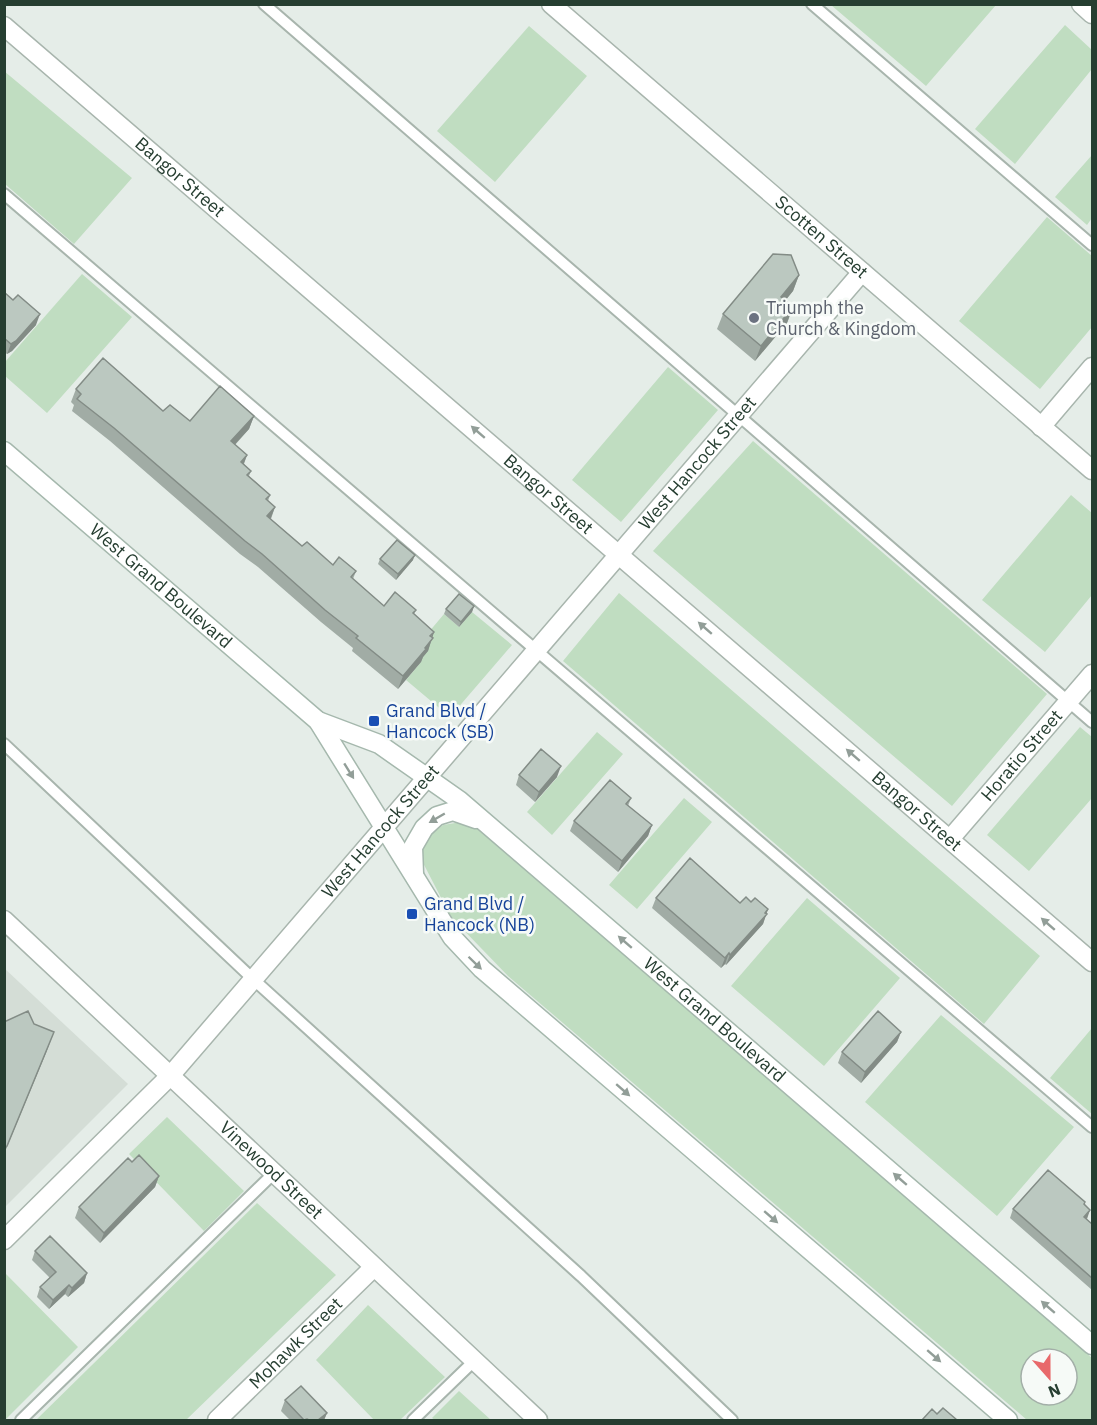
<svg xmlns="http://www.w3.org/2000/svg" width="1097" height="1425" font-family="'IBM Plex Sans',sans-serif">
  <rect width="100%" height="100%" fill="#e5ede8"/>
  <path fill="#d4ddd6" d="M4,968l124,116 -123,123h-1z"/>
  <path fill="#c0ddc1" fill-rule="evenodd" d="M831,5l165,-1v1l-70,81z
    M1065,25l27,25v19l-77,95 -40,-35z
    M529,26l58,50 -92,106 -58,-51z
    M4,71l128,107 -58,66 -69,-60z
    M1092,155v63l-5,7 -32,-28z
    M1047,217l45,39v71l-52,62 -81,-68z
    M82,274l50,43 -85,96 -42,-37v-14z
    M668,367l50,43 -97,112 -49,-42z
    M753,441l294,253 -95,112 -299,-255z
    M1071,495l21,18v82l-47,57 -63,-52z
    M619,593l421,363 -56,68 -421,-363z
    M472,612l40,33 -62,72 -44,-37 15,-18 2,-23 21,-25 15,13z
    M1080,727l12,10v61l-63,73 -42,-36z
    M597,732l26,22 -71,81 -25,-23z
    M684,798l28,24 -75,87 -28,-24z
    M467,821l31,21 594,516v62h-65l-519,-444 -57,-59 -30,-58 3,-19 19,-15zM1031,1359h36v36h-36z
    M807,898l93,80 -76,88 -93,-80z
    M941,1015l133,112 -77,89 -132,-114z
    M1092,1028v86l-42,-36z
    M167,1117l77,74 -40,40 -75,-77z
    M257,1203l79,72 -150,145h-150z
    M6,1274l72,73 -73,73 -1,-145z
    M368,1305l77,72 -45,43h-26l-58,-60z
    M459,1391l32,29h-56l-3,-2z"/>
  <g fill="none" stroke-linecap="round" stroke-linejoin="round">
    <g stroke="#a8b5ad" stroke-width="14">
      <path id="service" d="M264,4l828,718
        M812,4l280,241
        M4,194l1088,933
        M4,744l249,235 328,297 151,144
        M21,1420l253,-247
        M413,1420l61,-59"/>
    </g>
    <g stroke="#a8b5ad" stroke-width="21">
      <g id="minor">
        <path d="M1081,4l11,10"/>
        <path id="s1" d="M4,26l1088,936"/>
        <path d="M1041,427l51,-60"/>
        <path id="s2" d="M950,839l142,-165"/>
        <path id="s3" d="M4,920l534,500"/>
        <path id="s4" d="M4,1240l166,-164 692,-804"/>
        <path id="s5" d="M217,1420l157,-153"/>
      </g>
    </g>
    <g stroke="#a8b5ad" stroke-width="21">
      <g id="tertiary">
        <path id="s6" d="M551,4l541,466"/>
      </g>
    </g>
    <g stroke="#a5b8ad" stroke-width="21">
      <g id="secondary">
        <path id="s7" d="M4,451l314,270 134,216 30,32 526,451"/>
        <path id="s8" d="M318,721l61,23 80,56 633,545"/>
        <path d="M414,874l-1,-27 11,-19 13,-12 16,-5 23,8"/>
      </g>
    </g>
    <use href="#service" stroke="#fff" stroke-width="10"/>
    <use href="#minor" stroke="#fff" stroke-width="18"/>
    <use href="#tertiary" stroke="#fff" stroke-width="18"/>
    <use href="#secondary" stroke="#fff" stroke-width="18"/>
  </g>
  <path fill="#a1aca5" d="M799,275l-6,16 -8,10 8,6 -6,16 -32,38 -38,-32 6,-15z
    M4,292l32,33 -24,26 -5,3 -3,-2z
    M76,389l87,22 27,10 64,-5 -5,13 -14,16 12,10 -3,9 7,7 -2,5 21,19 -2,6 7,6 -4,12 31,27 31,19 23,6 -3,8 31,27 32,4 -2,4 20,18 -6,19 -5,6 -2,5 -23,27 -46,-38 1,-3 -32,-26 -63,-55 -18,-13 -130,-113 -38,-30 2,-6 -3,-3z
    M380,559l33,1 -17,20 -18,-16z
    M474,606l-2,6 -13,15 -15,-13 2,-5z
    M519,775l38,2 -22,25 -19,-17z
    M631,798l-3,8 24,19 -4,11 -30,36 -48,-41 4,-10z
    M656,898l84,5 11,-1 17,7 -5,15 -37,41 -1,-1 -4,4 -69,-60z
    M901,1032l-4,10 -36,41 -23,-20 4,-11z
    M132,1162l27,14 -4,11 -55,56 -25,-25 4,-11z
    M1085,1202l-1,3 3,14 5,5v66l-82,-72 3,-9z
    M35,1251l52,22 -3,10 -16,14 -3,-3 -16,15 -12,-12 3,-10 10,-9 -18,-18z
    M285,1400l42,13 -3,7h-34l-9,-9z"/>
  <path fill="#838c86" d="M799,275l-6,16 -18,22 6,-16z
    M793,307l-6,16 -32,38 6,-15z
    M40,314l-4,11 -24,26 -5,3 4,-10z
    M254,416l-5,13 -23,25 5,-13z
    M247,455l-5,13 -1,-6z
    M275,507l-5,13 -3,-4z
    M415,555l-2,5 -17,20 2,-6z
    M474,606l-2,6 -13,15 2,-5z
    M434,632l-6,19 -5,6 -2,5 -23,27 5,-13z
    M561,766l-4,11 -22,25 4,-10z
    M652,825l-4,11 -30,36 4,-11z
    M768,909l-5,15 -37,41 4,-10z
    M729,953l-4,11 -4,4 4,-10z
    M54,1032l-8,21 -42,101v-6z
    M901,1032l-4,10 -36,41 4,-11z
    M159,1176l-4,11 -55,56 4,-10z
    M1090,1210l-3,9 -3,-2z
    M87,1273l-3,10 -16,14 4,-9z
    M69,1285l-4,9 -16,15 4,-9z
    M327,1413l-3,7h-6z"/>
  <path fill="#bbc8c0" stroke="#838c86" stroke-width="1.5" d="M773,254l18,1 8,20 -18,22 12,10 -32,39 -38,-32z
    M4,292l9,8 5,-5 22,19 -24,27 -5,3 -7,-6z
    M103,358l60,53 7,-6 20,16 30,-35 34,30 -23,25 16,14 -6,7 10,9 -4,4 23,20 -4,4 9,8 -8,9 35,30 5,-4 26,23 6,-8 17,14 -5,6 33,29 11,-14 21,18 -3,3 21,19 -4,4 3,2 -8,10 1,1 -23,27 -47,-38 2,-2 -33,-26 -63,-56 -17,-13 -131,-113 -37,-29 4,-5 -5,-5z
    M397,540l18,15 -17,19 -18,-15z
    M459,594l15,12 -13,16 -15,-13z
    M541,749l20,17 -22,26 -20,-17z
    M610,780l21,18 -5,6 26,21 -30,36 -48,-40z
    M690,858l50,45 6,-6 5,5 4,-4 13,11 -3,4 2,1 -37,41 -1,-2 -4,5 -69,-60z
    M28,1011l6,13 20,8 -47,114 -3,2v-126z
    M878,1011l23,21 -36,40 -23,-20z
    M139,1155l20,21 -55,57 -25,-26 49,-49 4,4z
    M1048,1170l37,32 -1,2 6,6 -6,7 8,7v54l-79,-69z
    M50,1236l37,37 -15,15 -3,-3 -16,15 -13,-13 16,-15 -21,-21z
    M301,1386l26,27 -9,7h-9l-2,-1 -3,1 -19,-20z
    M943,1408l14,12h-35l10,-11 5,5z"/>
  <defs><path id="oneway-solid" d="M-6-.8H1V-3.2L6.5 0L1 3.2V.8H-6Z" transform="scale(1.5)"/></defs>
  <g fill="#929e98">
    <use href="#oneway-solid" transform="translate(478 432) rotate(-139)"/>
    <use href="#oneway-solid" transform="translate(705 628) rotate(-139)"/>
    <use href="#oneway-solid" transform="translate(853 755) rotate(-139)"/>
    <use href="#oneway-solid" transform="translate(349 771) rotate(58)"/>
    <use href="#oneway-solid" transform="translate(437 818) rotate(150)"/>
    <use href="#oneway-solid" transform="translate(1048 924) rotate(-139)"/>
    <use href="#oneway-solid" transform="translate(625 942) rotate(-139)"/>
    <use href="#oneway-solid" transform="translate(475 963) rotate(44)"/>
    <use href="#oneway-solid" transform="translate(623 1090) rotate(41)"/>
    <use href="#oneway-solid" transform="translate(900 1179) rotate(-139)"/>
    <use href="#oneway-solid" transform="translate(771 1217) rotate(41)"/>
    <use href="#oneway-solid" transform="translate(1048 1307) rotate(-139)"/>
    <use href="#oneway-solid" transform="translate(934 1356) rotate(41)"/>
  </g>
  <circle fill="#6b7280" stroke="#f6faf7" stroke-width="2" cx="754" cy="318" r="6"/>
  <g fill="#1a4fb4" stroke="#f6faf7" stroke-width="2">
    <rect x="368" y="715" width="12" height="12" rx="3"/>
    <rect x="406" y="908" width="12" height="12" rx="3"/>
  </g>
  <g text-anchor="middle" stroke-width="5" stroke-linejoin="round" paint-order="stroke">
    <g font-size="18" fill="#263e31" stroke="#f6faf7">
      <text dy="6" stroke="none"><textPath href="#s1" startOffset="232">Bangor Street</textPath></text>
      <text dy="6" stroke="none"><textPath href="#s6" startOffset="357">Scotten Street</textPath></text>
      <text dy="6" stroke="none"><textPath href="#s4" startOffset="1042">West Hancock Street</textPath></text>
      <text dy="6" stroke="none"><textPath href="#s1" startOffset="718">Bangor Street</textPath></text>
      <text dy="6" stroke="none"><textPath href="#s7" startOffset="207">West Grand Boulevard</textPath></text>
      <text dy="6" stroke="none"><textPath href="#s2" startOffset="110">Horatio Street</textPath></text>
      <text dy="6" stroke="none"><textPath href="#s1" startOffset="1204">Bangor Street</textPath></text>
      <text dy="6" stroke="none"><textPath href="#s4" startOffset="556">West Hancock Street</textPath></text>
      <text dy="6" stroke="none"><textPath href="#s8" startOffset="500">West Grand Boulevard</textPath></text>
      <text dy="6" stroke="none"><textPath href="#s3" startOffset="366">Vinewood Street</textPath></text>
      <text dy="6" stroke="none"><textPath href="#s5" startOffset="110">Mohawk Street</textPath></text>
    </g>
    <g font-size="18" fill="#5b616d" stroke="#f6faf7" text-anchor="start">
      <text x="766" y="314">Triumph the<tspan x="766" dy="21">Church &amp; Kingdom</tspan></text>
    </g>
    <g font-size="18" fill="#164399" stroke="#f6faf7" text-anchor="start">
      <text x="386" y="717">Grand Blvd /<tspan x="386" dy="21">Hancock (SB)</tspan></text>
      <text x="424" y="910">Grand Blvd /<tspan x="424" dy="21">Hancock (NB)</tspan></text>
    </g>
  </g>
  <rect width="1097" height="1425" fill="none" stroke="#263e31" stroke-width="12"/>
  <g transform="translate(1049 1377) rotate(159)"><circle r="28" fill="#f6faf7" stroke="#a3afa8" stroke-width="1.5"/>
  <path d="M0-4.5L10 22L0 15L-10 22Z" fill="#e8696b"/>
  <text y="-9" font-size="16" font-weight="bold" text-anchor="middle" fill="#263e31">N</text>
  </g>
</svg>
